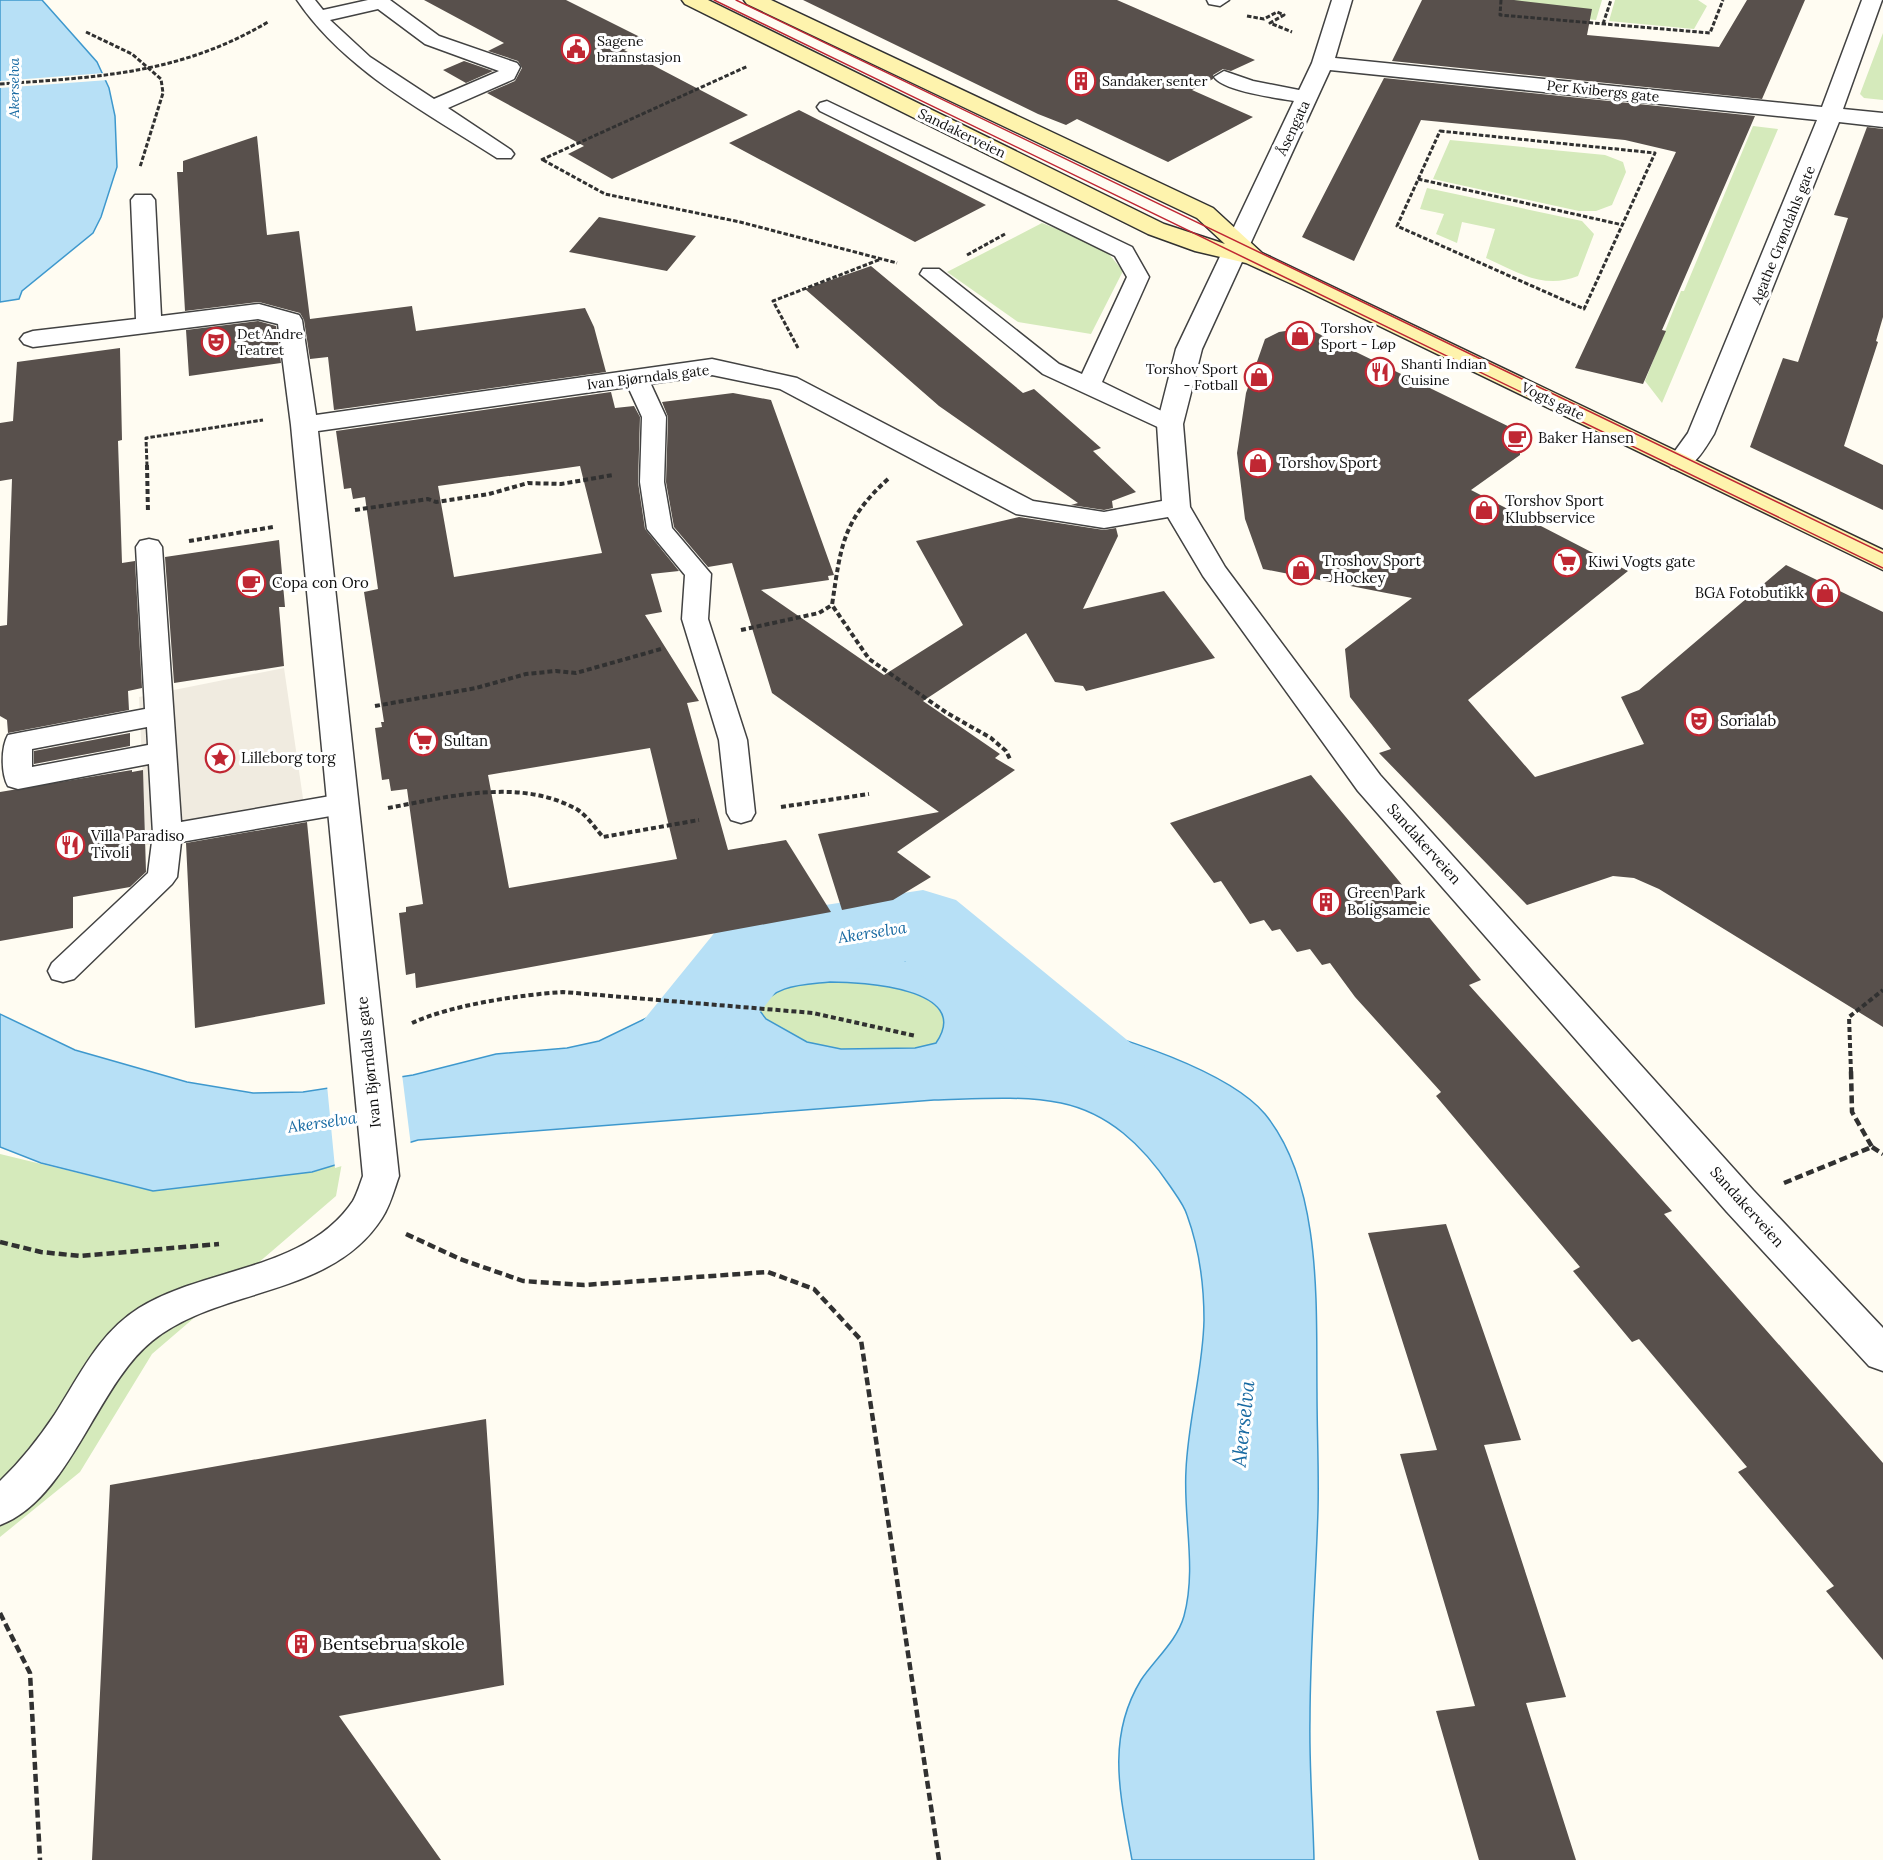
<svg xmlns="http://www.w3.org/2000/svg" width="1883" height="1860" font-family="Lora,serif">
  <rect width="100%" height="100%" fill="#fffcf2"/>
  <path fill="#d5eabb" d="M1511,0h91l-6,20 -86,-9z
    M1615,0h83l9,6 -13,23 -85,-8z
    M1883,33v67l-19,-2 -4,-4z
    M1753,126l25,3 -116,274 -17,-22 36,-90h3z
    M1450,140l155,15 18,7 3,10 -14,33 -16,6h-17l-146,-32z
    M1427,188l155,33 12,13 -16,42c-34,14 -61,-4 -92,-18l9,-29 -33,-7 -5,21 -21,-9 8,-20 -24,-5z
    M1042,223l61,24 20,24 -32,63 -73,-12 -71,-50z
    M830,982c31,0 144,6 106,61l-21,5 -74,1 -34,-7 -41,-23 -6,-8c11,-27 44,-26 70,-29z
    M345,1146l-9,50 -184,158 -72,118 -80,65v-383l91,22z"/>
  <path fill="#f0ebe0" d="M284,668l22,151 -160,26 -7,-148z"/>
  <path fill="#b7e0f6" stroke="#3e98cd" stroke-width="1.5" fill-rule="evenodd" d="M0,0h42l55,62 12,26 6,28 2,51 -16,50 -8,16 -71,58 -3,8 -19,3z
    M834,951c47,5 93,10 137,30 18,8 35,22 54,28 64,20 197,54 240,105 58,71 51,193 52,279 0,39 2,78 1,117 -2,70 -8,139 -8,209 -1,47 3,94 4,141h-182c-11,-62 -27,-121 9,-180 14,-21 36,-39 43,-64 13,-49 -1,-97 2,-146 2,-50 17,-100 18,-150 0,-35 -5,-72 -17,-105 -3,-10 -11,-20 -17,-29 -27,-40 -61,-73 -109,-83 -41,-8 -86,-4 -127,-3l-516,40 -106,32 -159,19 -112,-28 -41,-16v-133l75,36 112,32 66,11 50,-1 110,-17 83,-21 71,-6 32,-7 64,-31 28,-21 42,-20 55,-15zM830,982c31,0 144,6 106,61l-21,5 -74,1 -34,-7 -41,-23 -6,-8c11,-27 45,-26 70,-29z"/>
  <path fill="#fffcf2" d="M105,73l3,7 -108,8v-7z
    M402,1074l9,72 -76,22 -8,-83z"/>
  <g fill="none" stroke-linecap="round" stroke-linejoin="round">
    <path fill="#b7e0f6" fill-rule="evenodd" d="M923,890l33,10 176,144 15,27 -15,27 -35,12 -35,-12 -157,-137 -121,20 -89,116 -35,12 -35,-12 -15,-27 15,-27 95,-117 34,-10z"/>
  </g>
  <path fill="#58504c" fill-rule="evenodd" d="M424,0h142l80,40 -22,10 124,65 -136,64 -44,-25 16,-8 -97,-53 28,-12 7,-13 -4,-7 -30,-10 16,-8z
    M803,0h314l138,60 -24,11 -8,-2 -10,6v4l-21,11 61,27 -85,45 -91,-43 -11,6 -28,-11z
    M1422,0h92l78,9 -5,26 132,12 28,-47h58l-43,99 -370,-38z
    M464,61l29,10 -27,12 -23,-13z
    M1384,78l371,38 -93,214 4,1 -23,53 -68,-16 101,-216 -51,-12 -204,-20 -67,141 -52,-24z
    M799,110l187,95 -71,37 -186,-99z
    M1867,127l16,2v188l-7,24 2,1 -34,104 39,19v45l-133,-63 33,-89 15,4 50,-144 -14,-3z
    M257,136l10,99 32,-4 11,88 102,-13 4,25 169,-23 9,19 12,45 -272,38 -6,-53 -18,2 -6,-39 -4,-7 -41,-11 -74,9 -8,-139h6v-11z
    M599,217l97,19 -29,35 -98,-19z
    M871,266l152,127 11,-4 67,59 -8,3 43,41 -24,9 1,7 -9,2 -33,-5 7,-2 -139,-97 -134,-117z
    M258,321l18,5 5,37 -92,13 -3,-46z
    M1298,329l15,2 207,101v23l-49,35 157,81 -160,129 67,77 109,-33 -23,-47 18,-7 147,-125 97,47v415l-224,-138 -25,-11 -21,-2 -86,29 -148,-152 12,-4 -41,-52 -5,-48 67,-51 -149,-29 -18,-50 -8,-66 9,-60 19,-54 14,-7z
    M120,348l2,92 -4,1 4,122 13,-2 7,127 -14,3 1,19 -121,23 -1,-13 -7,-4v-90l7,-1 5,-146 -12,2v-58l13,-2 4,-59z
    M611,392l4,16 19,-2 6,11 -2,65 7,47 34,42 -28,3 11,38 -17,3 54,86 -12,2 41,147 58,-10 45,72 -415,76 -1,-15 -9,2 -7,-62 7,-1v-5l17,-3 -16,-115 -16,2 -2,-12 -7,1 -7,-52 7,-1 -1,-5h3l-20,-130 14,-3 -13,-92 -12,2 -2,-11 -7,1 -8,-58zM580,466l22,87 -148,24 -16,-91zM650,748l27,111 -168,29 -21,-113z
    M733,393l38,7 63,175 -6,1 1,4 -68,10 123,85 79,-50 -47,-84 103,-24 85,13 12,-2 2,8 -35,73 81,-18 51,67 -129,33 -3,-5 -28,-4 -29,-49 -103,68 77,53 -5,4 20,12 -118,82 34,25 -38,23 -51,10 -24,-76 121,-22 -167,-119 -40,-130 -24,4 -34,-40 -8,-45 2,-65 -6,-15z
    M279,540l6,67h-6l5,59 -110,17 -9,-126z
    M130,733v13l-96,18v-13z
    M132,770v2l11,-2 3,102 -16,15 -57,10v31l-73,13v-149z
    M1311,775l170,205 -12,5 203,226 -8,3 219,249v197l-57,-69 8,-5 -96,-114 9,-5 -108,-128 -7,3 -59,-71 7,-4 -144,-171 5,-4 -86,-95 -25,-34 -8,2 -12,-16 -13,3 -17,-23 -8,2 -8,-11 -14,4 -29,-43 -7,2 -44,-60z
    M307,822l18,182 -130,24 -9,-185z
    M1446,1224l75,216 -37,5 82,252 -40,6 50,157h-97l-43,-149 39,-5 -75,-252 37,-4 -69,-217z
    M486,1419l18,266 -165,31 102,144h-349l18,-375z"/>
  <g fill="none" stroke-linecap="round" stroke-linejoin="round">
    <g stroke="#424242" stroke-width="3">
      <path id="service" d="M297,0h18l8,10 45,-10h22l49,36 78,27 3,4 -6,12 -66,29 63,42 3,4 -3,4h-14c-71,-46 -152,-87 -200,-158zM378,9l47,35 74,27 -65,28 -64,-42 -40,-37z
        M1207,0h22l-9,6 -11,-2z
        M1224,71l29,10 61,12 3,4 -3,4 -7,2c-20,-4 -82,-10 -93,-26z
        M827,101l305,146 17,30 -47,105 76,37 4,5 -4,5h-16l-119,-55 -123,-100 3,-5h16l120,95 23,10 45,-97 -12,-21 -295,-145 -3,-4 3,-4z
        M636,371l8,2 4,5 18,39 -2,65 8,46 39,46 -3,45 39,121 8,73 -4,7 -10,3 -10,-3 -4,-7 -8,-73 -37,-121 3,-44 -38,-46 -7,-47 2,-65 -18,-39 4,-5z
        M149,539l9,2 4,6 19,275 161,-28 10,3 4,7 -4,7 -10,3 -161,28 -4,35 -5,7 -98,95 -11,3 -11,-3 -4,-8 4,-8 96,-90 5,-39 -4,-70 -131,25 -10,-3c-7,-12 -7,-39 0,-51l10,-2 127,-24 -9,-162 4,-6zM147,727l1,18 -116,22v-18z"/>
    </g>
    <g stroke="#424242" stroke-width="3">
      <path id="minor" d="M1332,0h20l-17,58 487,49 40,-107h20l-39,109 40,4v14l-44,-5 -125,312c-11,17 -21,39 -43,34l-4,-6 21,-29 129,-313 -487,-50 -128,279 -19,75 7,83 35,60 155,208 373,415 130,138v43l-14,-5 -142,-154 -369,-421 -155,-215 -35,-59 -64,11 -88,-14 -236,-125 -68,-14 -394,56 81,745c-5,14 -9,30 -17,42 -51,80 -162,68 -230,123 -56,45 -82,158 -152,184v-44c21,-20 39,-43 55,-67 25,-39 44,-81 84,-106 66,-41 167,-37 214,-107 4,-7 7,-17 10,-25l-72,-751 -13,-101 -20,-5 -225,28 -9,-3 -4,-5 4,-5 9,-3 103,-12 -5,-119 4,-5h16l4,5 6,116 98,-12 40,11 3,5 14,95 396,-56 85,19 236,123 71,11 58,-11 -5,-77 19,-75 136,-286z"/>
    </g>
    <g stroke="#313131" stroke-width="3">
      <path id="secondary" d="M682,0h26l456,224 61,20 -28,-26 -450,-214 -3,-4h27l442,208 49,45 621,297v20l-580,-281 -57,-26 -51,-12 -47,-17 -463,-230z"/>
    </g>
    <path stroke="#313131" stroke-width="3" stroke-dasharray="4.5 2" stroke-linecap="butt" d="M1501,0l-1,15 210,18 13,-33
      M1247,16l17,3 13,-7 7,3 -14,8 22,9
      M1603,24l8,-24
      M86,32l46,22 29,25 2,14 -23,74
      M1440,131l215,22 -71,156 -187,-83z
      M541,160l207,-94
      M543,160l62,34 135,28 157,41
      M1418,179l205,46
      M967,255l38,-21
      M798,348l-25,-47 108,-42
      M147,466l-1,-28 117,-18"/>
    <path stroke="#313131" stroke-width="4" stroke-dasharray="5 3" stroke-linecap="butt" d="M147,465l1,48
      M888,479c-46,42 -47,67 -56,126l37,54 78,54 44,25 15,13 5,10
      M355,510l73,-11 8,3 53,-8 39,-11 33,1 52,-9
      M189,541l84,-14
      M741,630l78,-17 13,-8
      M375,706l101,-18 50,-14 30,-3 20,2 85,-24
      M781,807l88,-13
      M388,808c60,-11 133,-31 190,2 10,7 17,18 25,27l96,-17
      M412,1023c39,-18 107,-28 151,-31l250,21 103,23
      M1851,1072l-2,-55 34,-27"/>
    <path stroke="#313131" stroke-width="4.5" stroke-dasharray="8 4" stroke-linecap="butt" d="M1872,1147l11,7
      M1784,1183l88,-36 -20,-35 -1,-41
      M406,1234l54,25 63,22 61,4 184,-13 46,17 47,51 78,520
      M0,1242l41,10 39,4 139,-12
      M0,1613l30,60 10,187"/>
    <use href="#service" fill="#fff" fill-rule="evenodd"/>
    <use href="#minor" fill="#fff" fill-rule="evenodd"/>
    <use href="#secondary" fill="#fef3ad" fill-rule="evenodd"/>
    <path stroke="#c02733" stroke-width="1.5" d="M714,0l1169,568
      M736,0l1147,553"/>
    <path stroke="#313131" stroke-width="3" stroke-dasharray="4.5 2" stroke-linecap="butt" d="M0,84c99,-7 180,-10 268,-62"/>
  </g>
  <defs>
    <g id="civic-ring" transform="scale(1.5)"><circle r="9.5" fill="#fff" stroke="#c02733" stroke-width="1.5"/><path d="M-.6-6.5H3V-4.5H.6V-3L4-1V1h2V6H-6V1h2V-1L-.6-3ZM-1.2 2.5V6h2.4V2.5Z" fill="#c02733"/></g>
    <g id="building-ring" transform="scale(1.5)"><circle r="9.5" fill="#fff" stroke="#c02733" stroke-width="1.5"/><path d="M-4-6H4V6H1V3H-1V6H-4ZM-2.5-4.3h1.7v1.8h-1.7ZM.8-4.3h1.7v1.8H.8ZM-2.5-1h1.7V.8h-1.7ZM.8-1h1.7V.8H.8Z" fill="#c02733"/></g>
    <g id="shop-ring" transform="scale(1.5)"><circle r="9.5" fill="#fff" stroke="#c02733" stroke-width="1.5"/><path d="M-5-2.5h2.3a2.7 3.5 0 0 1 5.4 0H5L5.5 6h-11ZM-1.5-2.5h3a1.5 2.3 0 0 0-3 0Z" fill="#c02733"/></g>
    <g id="theatre-ring" transform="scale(1.5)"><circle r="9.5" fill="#fff" stroke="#c02733" stroke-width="1.5"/><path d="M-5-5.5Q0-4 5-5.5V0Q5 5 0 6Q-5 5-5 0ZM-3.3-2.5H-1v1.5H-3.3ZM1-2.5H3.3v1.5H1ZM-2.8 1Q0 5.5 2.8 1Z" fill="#c02733"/></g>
    <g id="restaurant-ring" transform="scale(1.5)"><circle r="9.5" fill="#fff" stroke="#c02733" stroke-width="1.5"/><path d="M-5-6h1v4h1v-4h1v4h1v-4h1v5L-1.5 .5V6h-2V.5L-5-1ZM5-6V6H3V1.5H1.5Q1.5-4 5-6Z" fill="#c02733"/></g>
    <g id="cafe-ring" transform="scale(1.5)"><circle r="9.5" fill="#fff" stroke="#c02733" stroke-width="1.5"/><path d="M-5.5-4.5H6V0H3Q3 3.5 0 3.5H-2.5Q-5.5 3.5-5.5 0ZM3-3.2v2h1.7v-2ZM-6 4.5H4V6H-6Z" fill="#c02733"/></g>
    <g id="supermarket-ring" transform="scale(1.5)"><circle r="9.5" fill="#fff" stroke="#c02733" stroke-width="1.5"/><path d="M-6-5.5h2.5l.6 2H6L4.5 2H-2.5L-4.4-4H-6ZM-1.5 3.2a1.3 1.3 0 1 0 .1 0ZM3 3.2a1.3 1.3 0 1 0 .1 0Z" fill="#c02733"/></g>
    <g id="sight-ring" transform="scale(1.5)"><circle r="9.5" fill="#fff" stroke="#c02733" stroke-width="1.5"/><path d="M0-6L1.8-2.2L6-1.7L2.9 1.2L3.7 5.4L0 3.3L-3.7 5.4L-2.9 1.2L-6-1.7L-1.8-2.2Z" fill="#c02733"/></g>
  </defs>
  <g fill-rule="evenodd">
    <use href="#civic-ring" x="576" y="49"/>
    <use href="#building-ring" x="1081" y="81"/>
    <use href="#shop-ring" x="1300" y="336"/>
    <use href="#theatre-ring" x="216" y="342"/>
    <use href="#restaurant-ring" x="1380" y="372"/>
    <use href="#shop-ring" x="1259" y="377"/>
    <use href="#cafe-ring" x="1517" y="438"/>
    <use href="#shop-ring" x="1258" y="463"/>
    <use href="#shop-ring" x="1484" y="510"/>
    <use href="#supermarket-ring" x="1567" y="562"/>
    <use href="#shop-ring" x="1301" y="570"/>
    <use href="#cafe-ring" x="251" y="583"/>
    <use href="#shop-ring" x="1825" y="593"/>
    <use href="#theatre-ring" x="1699" y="721"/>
    <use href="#supermarket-ring" x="423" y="741"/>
    <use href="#sight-ring" x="220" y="758"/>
    <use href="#restaurant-ring" x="70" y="845"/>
    <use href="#building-ring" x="1326" y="902"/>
    <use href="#building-ring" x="301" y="1644"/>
  </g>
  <g text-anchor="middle" stroke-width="6" stroke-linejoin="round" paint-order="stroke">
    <g font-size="14" fill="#0f0f0f" stroke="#fff" text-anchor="start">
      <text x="597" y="46">Sagene<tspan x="597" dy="16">brannstasjon</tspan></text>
      <text x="1102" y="86">Sandaker senter</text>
      <text x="1321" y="333">Torshov<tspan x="1321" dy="16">Sport - Løp</tspan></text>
      <text x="237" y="339">Det Andre<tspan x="237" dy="16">Teatret</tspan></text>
      <text x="1401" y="369">Shanti Indian<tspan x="1401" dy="16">Cuisine</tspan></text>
      <text x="1238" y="374" text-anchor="end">Torshov Sport<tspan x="1238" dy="16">- Fotball</tspan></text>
    </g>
    <g font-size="14" font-style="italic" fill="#186aa2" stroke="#fff">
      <text transform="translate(14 88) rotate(-90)" y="5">Akerselva</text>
    </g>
    <g font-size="14" fill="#0f0f0f" stroke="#fff">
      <text transform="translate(1603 91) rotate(6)" y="5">Per Kvibergs gate</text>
      <text transform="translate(1293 128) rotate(-65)" y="5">Åsengata</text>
      <text transform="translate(962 133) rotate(26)" y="5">Sandakerveien</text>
      <text transform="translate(1783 235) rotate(-68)" y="5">Agathe Grøndahls gate</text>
      <text transform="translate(648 377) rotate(-7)" y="5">Ivan Bjørndals gate</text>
      <text transform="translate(1553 401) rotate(26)" y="5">Vogts gate</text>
    </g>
    <g font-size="15" fill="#0f0f0f" stroke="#fff" text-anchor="start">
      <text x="1538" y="443">Baker Hansen</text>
      <text x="1279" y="468">Torshov Sport</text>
      <text x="1505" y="506">Torshov Sport<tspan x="1505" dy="17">Klubbservice</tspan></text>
      <text x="1322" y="566">Troshov Sport<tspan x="1322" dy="17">- Hockey</tspan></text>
      <text x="1588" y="567">Kiwi Vogts gate</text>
      <text x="272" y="588">Copa con Oro</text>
      <text x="1804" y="598" text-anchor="end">BGA Fotobutikk</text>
      <text x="1720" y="726">Sorialab</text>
      <text x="444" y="746">Sultan</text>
      <text x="241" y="763">Lilleborg torg</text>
      <text x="91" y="841">Villa Paradiso<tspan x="91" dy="17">Tivoli</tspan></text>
      <text x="1347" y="898">Green Park<tspan x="1347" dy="17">Boligsameie</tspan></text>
    </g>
    <g font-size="15" fill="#0f0f0f" stroke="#fff">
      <text transform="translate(1424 844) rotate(48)" y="5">Sandakerveien</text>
      <text transform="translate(369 1062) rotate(-96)" y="5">Ivan Bjørndals gate</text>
      <text transform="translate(1747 1207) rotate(48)" y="5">Sandakerveien</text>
    </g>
    <g font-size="16" font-style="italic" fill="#186aa2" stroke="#fff">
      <text transform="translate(872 932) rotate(-9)" y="6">Akerselva</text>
      <text transform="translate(322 1122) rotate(-8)" y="6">Akerselva</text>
    </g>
    <g font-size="18" fill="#0f0f0f" stroke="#fff" text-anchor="start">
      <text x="322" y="1650">Bentsebrua skole</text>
    </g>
    <g font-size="20" font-style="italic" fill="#186aa2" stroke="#fff">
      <text transform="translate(1243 1424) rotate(-84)" y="7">Akerselva</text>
    </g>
  </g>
</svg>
